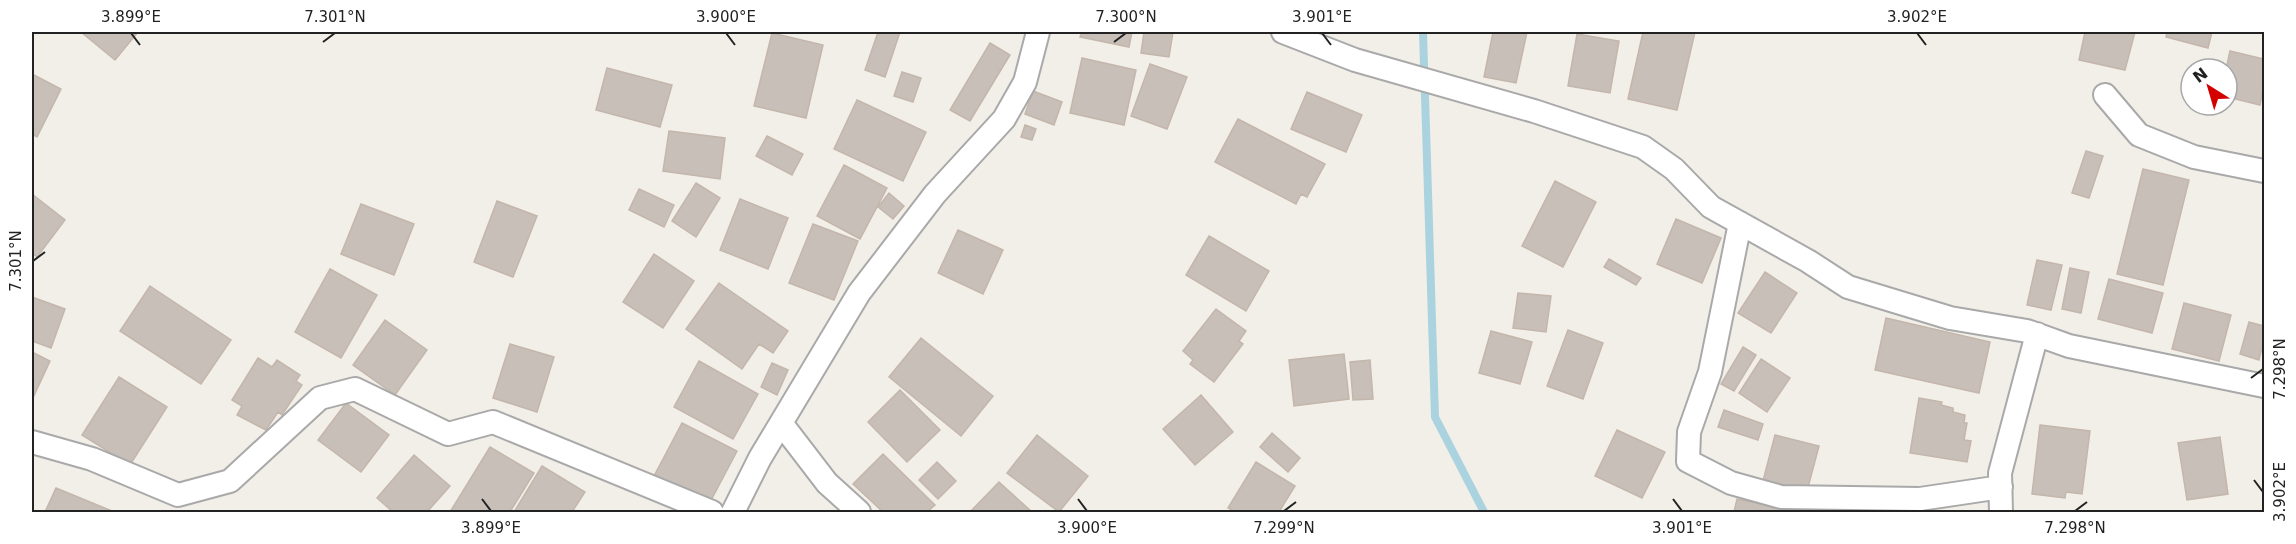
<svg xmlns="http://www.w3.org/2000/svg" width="2296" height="544" font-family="'DejaVu Sans',sans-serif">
  <rect width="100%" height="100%" fill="#f2efe9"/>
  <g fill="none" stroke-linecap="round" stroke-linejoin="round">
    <path stroke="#aad3df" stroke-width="8" d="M1423,32l12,385 49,95"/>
  </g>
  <path fill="#c7bfb8" stroke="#c4b6ab" stroke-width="1.5" d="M81,32h57l-23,28z
    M878,32h22l-15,45 -20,-7z
    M1082,32h50l-3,15 -49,-10z
    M1144,32h29l-4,25 -28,-4z
    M1493,32h34l-11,51 -32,-6z
    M1643,32h52l-18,78 -49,-11z
    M2085,32h50l-10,38 -46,-10z
    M2167,32h45l-4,16 -42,-11z
    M772,33l51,12 -17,73 -52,-12z
    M1577,34l42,7 -9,52 -42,-7z
    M990,43l20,12 -40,66 -20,-11z
    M2230,51l34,8v26l-4,20 -33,-8 -1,-28z
    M1082,58l54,12 -12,55 -54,-12z
    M1150,64l37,13 -20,52 -36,-13z
    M607,68l65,17 -12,42 -64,-17z
    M902,72l19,6 -8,24 -19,-6z
    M32,74l29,15 -24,48 -5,-3z
    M1033,91l29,11 -8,23 -29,-11z
    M1307,92l55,23 -16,37 -55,-23z
    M857,100l69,32 -23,49 -69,-32z
    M1238,119l87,45 -18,33 -6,-3 -5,10 -81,-42z
    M1025,125l11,4 -4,11 -11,-3z
    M669,131l56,7 -5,41 -57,-8z
    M767,136l36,18 -11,21 -36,-19z
    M2086,151l17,5 -14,42 -17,-5z
    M844,165l43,23 -27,51 -43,-23z
    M2143,169l46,11 -26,105 -46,-11z
    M1555,181l41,21 -33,65 -41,-21z
    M696,183l24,15 -24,39 -24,-16z
    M639,189l35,16 -10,22 -35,-17z
    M889,193l15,13 -11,13 -15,-12z
    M32,194l33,26 -28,37 -5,-4z
    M740,199l48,19 -20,51 -48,-19z
    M497,201l40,15 -24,61 -39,-15z
    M361,204l53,20 -20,51 -53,-21z
    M1676,219l45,19 -19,45 -45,-19z
    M813,224l45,17 -24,59 -45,-17z
    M958,230l45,20 -20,44 -45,-21z
    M1209,236l60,35 -23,40 -60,-36z
    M654,254l40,27 -31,47 -40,-26z
    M1609,259l32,19 -5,7 -32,-18z
    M2037,260l25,5 -11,45 -24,-5z
    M2070,268l19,4 -8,41 -19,-4z
    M330,269l47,26 -36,63 -46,-26z
    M1765,272l32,21 -26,40 -33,-20z
    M2109,279l54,14 -11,40 -54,-14z
    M719,283l69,48 -15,22 -14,-9 -17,25 -56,-40z
    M150,286l81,54 -30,44 -81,-53z
    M1518,293l33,3 -5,36 -33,-4z
    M32,297l33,12 -14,39 -19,-7z
    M2184,303l47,12 -12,46 -47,-12z
    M1216,309l30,22 -7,10 4,3 -29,38 -24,-18 3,-4 -10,-9z
    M1886,318l104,24 -11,51 -104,-23z
    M385,320l42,30 -32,45 -42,-30z
    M2249,322l15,4v13l-5,21 -19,-6z
    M1568,330l35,13 -20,56 -36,-13z
    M1491,331l41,11 -12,42 -41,-11z
    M921,338l72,58 -32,40 -72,-59z
    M510,344l44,13 -17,55 -44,-14z
    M1743,347l13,8 -22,36 -13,-7z
    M32,352l18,9 -18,39z
    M1344,354l5,45 -55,7 -5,-46z
    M258,358l14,9 5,-7 23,15 -4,6 6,4 -20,30 -4,-3 -12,18 -29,-15 5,-9 -10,-6z
    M1761,359l29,19 -23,34 -28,-19z
    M1370,360l3,39 -20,1 -3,-38z
    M699,361l59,33 -25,45 -59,-32z
    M772,363l16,7 -11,25 -16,-8z
    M119,377l48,30 -37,58 -48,-30z
    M900,390l40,40 -33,32 -39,-40z
    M1201,395l32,37 -38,33 -32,-36z
    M1919,398l23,4 -1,3 12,3v4l12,3 -1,8h3l-3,17 7,1 -4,21 -57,-9z
    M346,403l43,32 -28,37 -43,-32z
    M1724,410l39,14 -5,16 -40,-13z
    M682,423l55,28 -29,55 -55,-28z
    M2040,425l50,6 -8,63 -16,-2 -1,6 -33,-4z
    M1617,430l48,22 -23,46 -47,-22z
    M1272,433l28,25 -12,14 -28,-25z
    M1037,435l51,41 -29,36 -52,-39z
    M1775,435l44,11 -12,45 -44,-10z
    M2220,437l8,57 -41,6 -9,-57z
    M490,447l44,26 -24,39h-60z
    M883,454l52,51 -8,7h-44l-30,-28z
    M414,455l36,31 -23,26h-34l-16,-14z
    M937,462l19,19 -18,18 -19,-19z
    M1256,462l39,24 -16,26h-43l-8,-4z
    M542,466l43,26 -13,20h-58z
    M999,482l33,30h-62z
    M56,488l56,23 -67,1z
    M1737,499l68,13h-71z"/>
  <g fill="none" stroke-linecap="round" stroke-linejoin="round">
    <g stroke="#a9a9a9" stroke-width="26">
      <path id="minor" d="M1283,32l72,28 179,51 109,36 31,22 37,38 97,54 40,26 102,31 77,13 42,15 195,40
        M2105,95l34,40 55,22 70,14
        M1740,223l-30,149 -21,60 -1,29 43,22 50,14 139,2 81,-12
        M781,423l46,60 32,29
        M32,442l60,17 86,36 52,-14 90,-83 35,-9 93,45 45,-12 219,90
        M733,512l27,-54 99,-165 76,-99 69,-75 21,-37 13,-50
        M2001,512l-1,-39 37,-139"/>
    </g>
    <use href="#minor" stroke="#fff" stroke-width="22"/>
  </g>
  <path fill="none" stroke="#222" stroke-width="2" d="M131,33l9,12M726,33l9,12M1322,33l9,12M1917,33l9,12M323,42l12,-9M1114,42l12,-9M33,261l12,-9M2251,378l12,-9M2254,480l9,12M482,499l9,12M1078,499l9,12M1673,499l9,12M1284,511l12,-9M2075,511l12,-9"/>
  <rect width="2296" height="544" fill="none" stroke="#ffffff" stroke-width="66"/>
  <g transform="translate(2209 87) rotate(323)"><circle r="28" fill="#ffffff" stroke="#a7a7a7" stroke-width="1.5"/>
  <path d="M0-4.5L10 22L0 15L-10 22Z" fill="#d40000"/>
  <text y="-9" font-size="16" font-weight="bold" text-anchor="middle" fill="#222222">N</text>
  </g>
  <rect x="33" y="33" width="2230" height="478" fill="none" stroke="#222" stroke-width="2"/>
  <g font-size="15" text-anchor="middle" fill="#222">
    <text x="131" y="22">3.899°E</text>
    <text x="335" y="22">7.301°N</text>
    <text x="726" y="22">3.900°E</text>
    <text x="1126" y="22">7.300°N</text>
    <text x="1322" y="22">3.901°E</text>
    <text x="1917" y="22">3.902°E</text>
    <text transform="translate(16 261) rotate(-90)" y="5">7.301°N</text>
    <text transform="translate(2280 369) rotate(-90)" y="5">7.298°N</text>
    <text transform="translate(2280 492) rotate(-90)" y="5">3.902°E</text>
    <text x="491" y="533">3.899°E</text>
    <text x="1087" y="533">3.900°E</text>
    <text x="1284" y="533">7.299°N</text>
    <text x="1682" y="533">3.901°E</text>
    <text x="2075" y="533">7.298°N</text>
  </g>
</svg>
